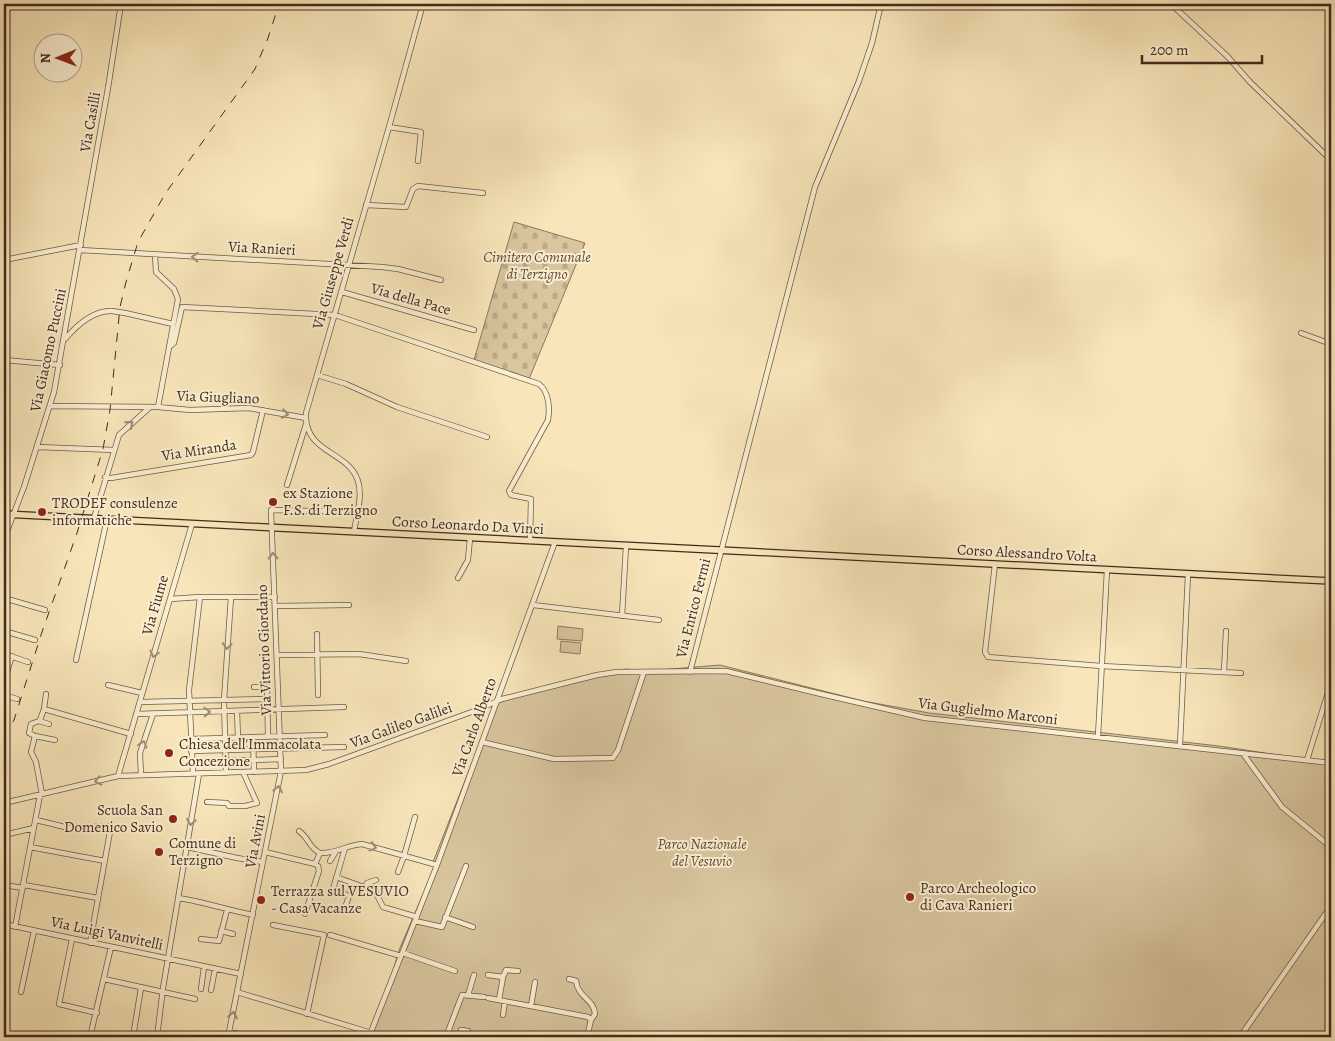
<svg xmlns="http://www.w3.org/2000/svg" width="1335" height="1041" font-family="Alegreya,serif">
  <defs>
    <pattern id="cemetery-stones" width="16" height="16" patternUnits="userSpaceOnUse" patternTransform="scale(1.25)"><rect width="16" height="16" fill="#d9c69f"/><path d="M2 7V4a2 2 0 0 1 4 0v3zM10 15v-3a2 2 0 0 1 4 0v3z" fill="#ba8"/></pattern>
  </defs>
  <rect width="100%" height="100%" fill="#f8e6ba"/>
  <filter id="stains"><feTurbulence type="fractalNoise" baseFrequency=".004" numOctaves="4"/><feColorMatrix values="0 0 0 0 .2 0 0 0 0 .09 0 0 0 0 .02 0 0 0 .5 -.17"/></filter>
  <radialGradient id="worn" r=".72"><stop offset=".6" stop-color="#630" stop-opacity="0"/><stop offset="1" stop-color="#630" stop-opacity=".3"/></radialGradient>
  <path fill="#d9c69f" stroke="#8e785e" d="M558,626l25,3 -1,12 -25,-2z
    M561,641l20,2 -1,11 -20,-2z
    M720,665l143,36 66,12 290,33 112,17v274h-963l22,-57 10,-32 35,-82 -2,-4 63,-160 99,-28 31,-5 20,2z"/>
  <path fill="url(#cemetery-stones)" stroke="#8e785e" d="M514,222l71,21 -56,136 -55,-19z"/>
  <g fill="none" stroke-linecap="round" stroke-linejoin="round">
    <g stroke="#705a44" stroke-width="6">
      <path id="minor" d="M1171,4l56,52 23,26 81,78
        M389,127l32,5 -3,29
        M366,205l40,2 7,-18 5,-3 65,7
        M80,250l302,17 16,2 43,11
        M155,255l1,17 18,17 4,10 -20,108
        M4,260l77,-15
        M342,292l132,38
        M125,313l48,11
        M1301,333l30,11
        M65,339c12,-14 28,-29 47,-28
        M169,347l5,-4 8,-36 153,8 204,69c10,8 11,24 9,36l-39,71 2,4 20,4 -1,42
        M4,360l56,5
        M317,375l29,9 51,23 90,30
        M51,406l107,1 32,3 59,-2 57,10
        M38,447l76,3
        M105,477l6,1 140,-23 2,-3 10,-42
        M287,485l19,-61
        M94,518l25,-83 30,-27
        M354,532c2,-15 9,-35 4,-51 -10,-31 -54,-27 -52,-68l83,-286 34,-123
        M4,539l20,-52 30,-95 54,-304 13,-84
        M995,564l-10,88 3,5 113,9 140,7
        M458,578l10,-18 2,-22
        M4,598l41,12
        M170,599l30,-2h75
        M533,605l126,15
        M275,606l74,-1
        M622,616l4,-70
        M4,631l31,9
        M317,634l1,61
        M4,654l24,8
        M277,655l82,-1 47,7
        M76,660l31,-141
        M690,672l125,-485 44,-106 13,-38 9,-39
        M1224,672l2,-41
        M4,681l8,-25
        M108,685l34,8
        M254,687h13l1,50
        M4,695l13,4
        M140,702l128,-3
        M44,709l2,-15
        M237,711l1,27
        M136,714l208,-7
        M40,720l4,-11 87,25
        M35,736l20,4
        M1098,736l9,-166
        M253,737l1,35
        M191,739l134,-4
        M482,742l72,17 59,-1 5,-8 26,-78
        M1180,745l8,-171
        M191,751l153,-4
        M1244,755l38,52 49,40
        M1307,760l24,-77
        M192,762l89,-3
        M226,773l-2,-73 7,-103
        M193,774l-4,-84 11,-93
        M141,775l-1,-22 13,-39
        M118,776l74,-252
        M42,794l-6,-32 -5,-10 4,-16 -6,-3 2,-9 8,-3 10,3
        M207,802l20,1 2,3h16l12,-3 -14,-31
        M4,803l114,-27 188,-6 23,-6 148,-54 25,-11 95,-24 20,-3 109,-1 95,23 104,24 406,45
        M36,820l33,8 42,-2 -21,117
        M299,831c11,8 9,16 21,22
        M4,835l30,-7
        M30,847l75,14
        M187,847l50,11 26,4
        M345,848l-12,41 16,7 -3,9
        M265,852l50,12 5,-11c16,1 27,-8 42,-9l75,21
        M330,861l5,-8
        M398,872l6,-16 11,-39
        M336,877l39,14 8,16 34,10
        M4,885l19,3
        M24,885l74,13
        M365,887l2,-4 9,-3
        M179,898c25,4 49,12 74,17
        M305,914l14,-43 -1,-5 -3,-2
        M445,917l28,10
        M415,921l27,6 24,-61
        M4,924l237,50
        M273,925l51,10 -17,79
        M15,927l25,-132
        M221,931l12,3
        M330,935l71,21
        M72,939l-13,65 38,9
        M201,939l18,2 8,-31
        M403,953l52,18
        M488,975l15,2
        M104,979l91,20
        M569,979l7,2c2,17 18,18 19,33l-4,6
        M201,989l3,-22
        M211,990l4,-21
        M21,992l13,-61
        M237,992l148,45
        M468,995l6,-20
        M488,998l100,19 3,3 -4,17
        M499,1000l4,-23 3,-7 12,1
        M531,1006l4,-24
        M503,1015l2,-14
        M229,1032l10,2 5,3
        M209,1036l6,1
        M90,1037l21,-90
        M133,1037l8,-49
        M157,1037l6,-49 36,-214
        M228,1037l53,-266 -10,-261 86,2
        M369,1037l68,-172 118,-323
        M446,1037l16,-42 22,2
        M459,1037l2,-7 7,1
        M1240,1037l91,-131"/>
    </g>
    <g stroke="#432b1d" stroke-width="8">
      <path id="major" d="M4,514l1327,67"/>
    </g>
    <use href="#minor" stroke="#faefd2" stroke-width="4.5"/>
    <use href="#major" stroke="#f8e6ba" stroke-width="5.5"/>
    <path stroke="#432b1d" stroke-width="1" stroke-dasharray="9 9" stroke-linecap="butt" d="M4,738l10,-18 28,-88 35,-99 26,-84 7,-39 10,-103 6,-25 12,-40 27,-48 90,-125 13,-31 11,-34"/>
    <g stroke="#705a44" stroke-width="6" stroke-linecap="butt">
      <path id="minor-bridge" d="M112,311l13,2"/>
    </g>
    <use href="#minor-bridge" stroke="#faefd2" stroke-width="4.5"/>
  </g>
  <defs><path id="oneway-chevron" d="M-2-3.5L2.5 0L-2 3.5" fill="none" stroke-width="1.6" stroke-linecap="round" stroke-linejoin="round" transform="scale(1.25)"/></defs>
  <g stroke="#9e8d78">
    <use href="#oneway-chevron" transform="translate(195 257) rotate(-177)"/>
    <use href="#oneway-chevron" transform="translate(285 414) rotate(9)"/>
    <use href="#oneway-chevron" transform="translate(130 424) rotate(-41)"/>
    <use href="#oneway-chevron" transform="translate(273 556) rotate(-92)"/>
    <use href="#oneway-chevron" transform="translate(227 646) rotate(95)"/>
    <use href="#oneway-chevron" transform="translate(154 654) rotate(106)"/>
    <use href="#oneway-chevron" transform="translate(207 712) rotate(-3)"/>
    <use href="#oneway-chevron" transform="translate(143 744) rotate(-73)"/>
    <use href="#oneway-chevron" transform="translate(98 781) rotate(167)"/>
    <use href="#oneway-chevron" transform="translate(278 789) rotate(-80)"/>
    <use href="#oneway-chevron" transform="translate(191 822) rotate(99)"/>
    <use href="#oneway-chevron" transform="translate(373 847) rotate(15)"/>
    <use href="#oneway-chevron" transform="translate(233 1015) rotate(-79)"/>
  </g>
  <g fill="#8f2418" stroke="#faefd2" stroke-width="2">
    <circle cx="273" cy="502" r="5"/>
    <circle cx="42" cy="512" r="5"/>
    <circle cx="169" cy="753" r="5"/>
    <circle cx="173" cy="819" r="5"/>
    <circle cx="159" cy="852" r="5"/>
    <circle cx="910" cy="897" r="5"/>
    <circle cx="261" cy="900" r="5"/>
  </g>
  <g text-anchor="middle" stroke-width="4" stroke-linejoin="round" paint-order="stroke">
    <g font-size="15" fill="#432b1d" stroke="#faefd2">
      <text transform="translate(90 122) rotate(-80)" y="5">Via Casilli</text>
      <text transform="translate(262 248) rotate(3)" y="5">Via Ranieri</text>
      <text transform="translate(333 273) rotate(-74)" y="5">Via Giuseppe Verdi</text>
      <text transform="translate(411 299) rotate(16)" y="5">Via della Pace</text>
      <text transform="translate(48 350) rotate(-78)" y="5">Via Giacomo Puccini</text>
      <text transform="translate(218 397) rotate(2)" y="5">Via Giugliano</text>
      <text transform="translate(199 450) rotate(-9)" y="5">Via Miranda</text>
      <text transform="translate(468 525) rotate(3)" y="5">Corso Leonardo Da Vinci</text>
      <text transform="translate(1027 553) rotate(3)" y="5">Corso Alessandro Volta</text>
      <text transform="translate(155 605) rotate(-74)" y="5">Via Fiume</text>
      <text transform="translate(693 608) rotate(-76)" y="5">Via Enrico Fermi</text>
      <text transform="translate(264 650) rotate(-92)" y="5">Via Vittorio Giordano</text>
      <text transform="translate(988 711) rotate(7)" y="5">Via Guglielmo Marconi</text>
      <text transform="translate(401 725) rotate(-20)" y="5">Via Galileo Galilei</text>
      <text transform="translate(474 727) rotate(-70)" y="5">Via Carlo Alberto</text>
      <text transform="translate(255 841) rotate(-79)" y="5">Via Avini</text>
      <text transform="translate(107 933) rotate(12)" y="5">Via Luigi Vanvitelli</text>
    </g>
    <g font-size="15" font-style="italic" fill="#614a37" stroke="#faefd2">
      <text x="537" y="262">Cimitero Comunale<tspan x="537" dy="17">di Terzigno</tspan></text>
      <text x="702" y="849">Parco Nazionale<tspan x="702" dy="17">del Vesuvio</tspan></text>
    </g>
    <g font-size="15" fill="#432b1d" stroke="#faefd2" text-anchor="start">
      <text x="283" y="498">ex Stazione<tspan x="283" dy="17">F.S. di Terzigno</tspan></text>
      <text x="52" y="508">TRODEF consulenze<tspan x="52" dy="17">informatiche</tspan></text>
      <text x="179" y="749">Chiesa dell'Immacolata<tspan x="179" dy="17">Concezione</tspan></text>
      <text x="163" y="815" text-anchor="end">Scuola San<tspan x="163" dy="17">Domenico Savio</tspan></text>
      <text x="169" y="848">Comune di<tspan x="169" dy="17">Terzigno</tspan></text>
      <text x="920" y="893">Parco Archeologico<tspan x="920" dy="17">di Cava Ranieri</tspan></text>
      <text x="271" y="896">Terrazza sul VESUVIO<tspan x="271" dy="17">- Casa Vacanze</tspan></text>
    </g>
  </g>
  <rect width="1335" height="1041" fill="none" stroke="#f8e6ba" stroke-width="20"/>
  <rect x="5" y="5" width="1325" height="1031" fill="none" stroke="#432b1d" stroke-width="2.5"/>
  <rect x="10" y="10" width="1315" height="1021" fill="none" stroke="#432b1d"/>
  <g transform="translate(58 58) rotate(269)"><circle r="24" fill="#faefd2" stroke="#b1a18a"/>
  <path d="M0-4L9 19L0 12L-9 19Z" fill="#8f2418"/>
  <text y="-8" font-size="14" font-weight="bold" text-anchor="middle" fill="#432b1d">N</text>
  </g>
  <path d="M1142 55v8h120v-8" fill="none" stroke="#432b1d" stroke-width="2.5"/>
  <text x="1150" y="55" font-size="15" fill="#432b1d" stroke="#faefd2" stroke-width="4" paint-order="stroke">200 m</text>
  <rect width="100%" height="100%" filter="url(#stains)"/>
  <rect width="100%" height="100%" fill="url(#worn)"/>
</svg>
